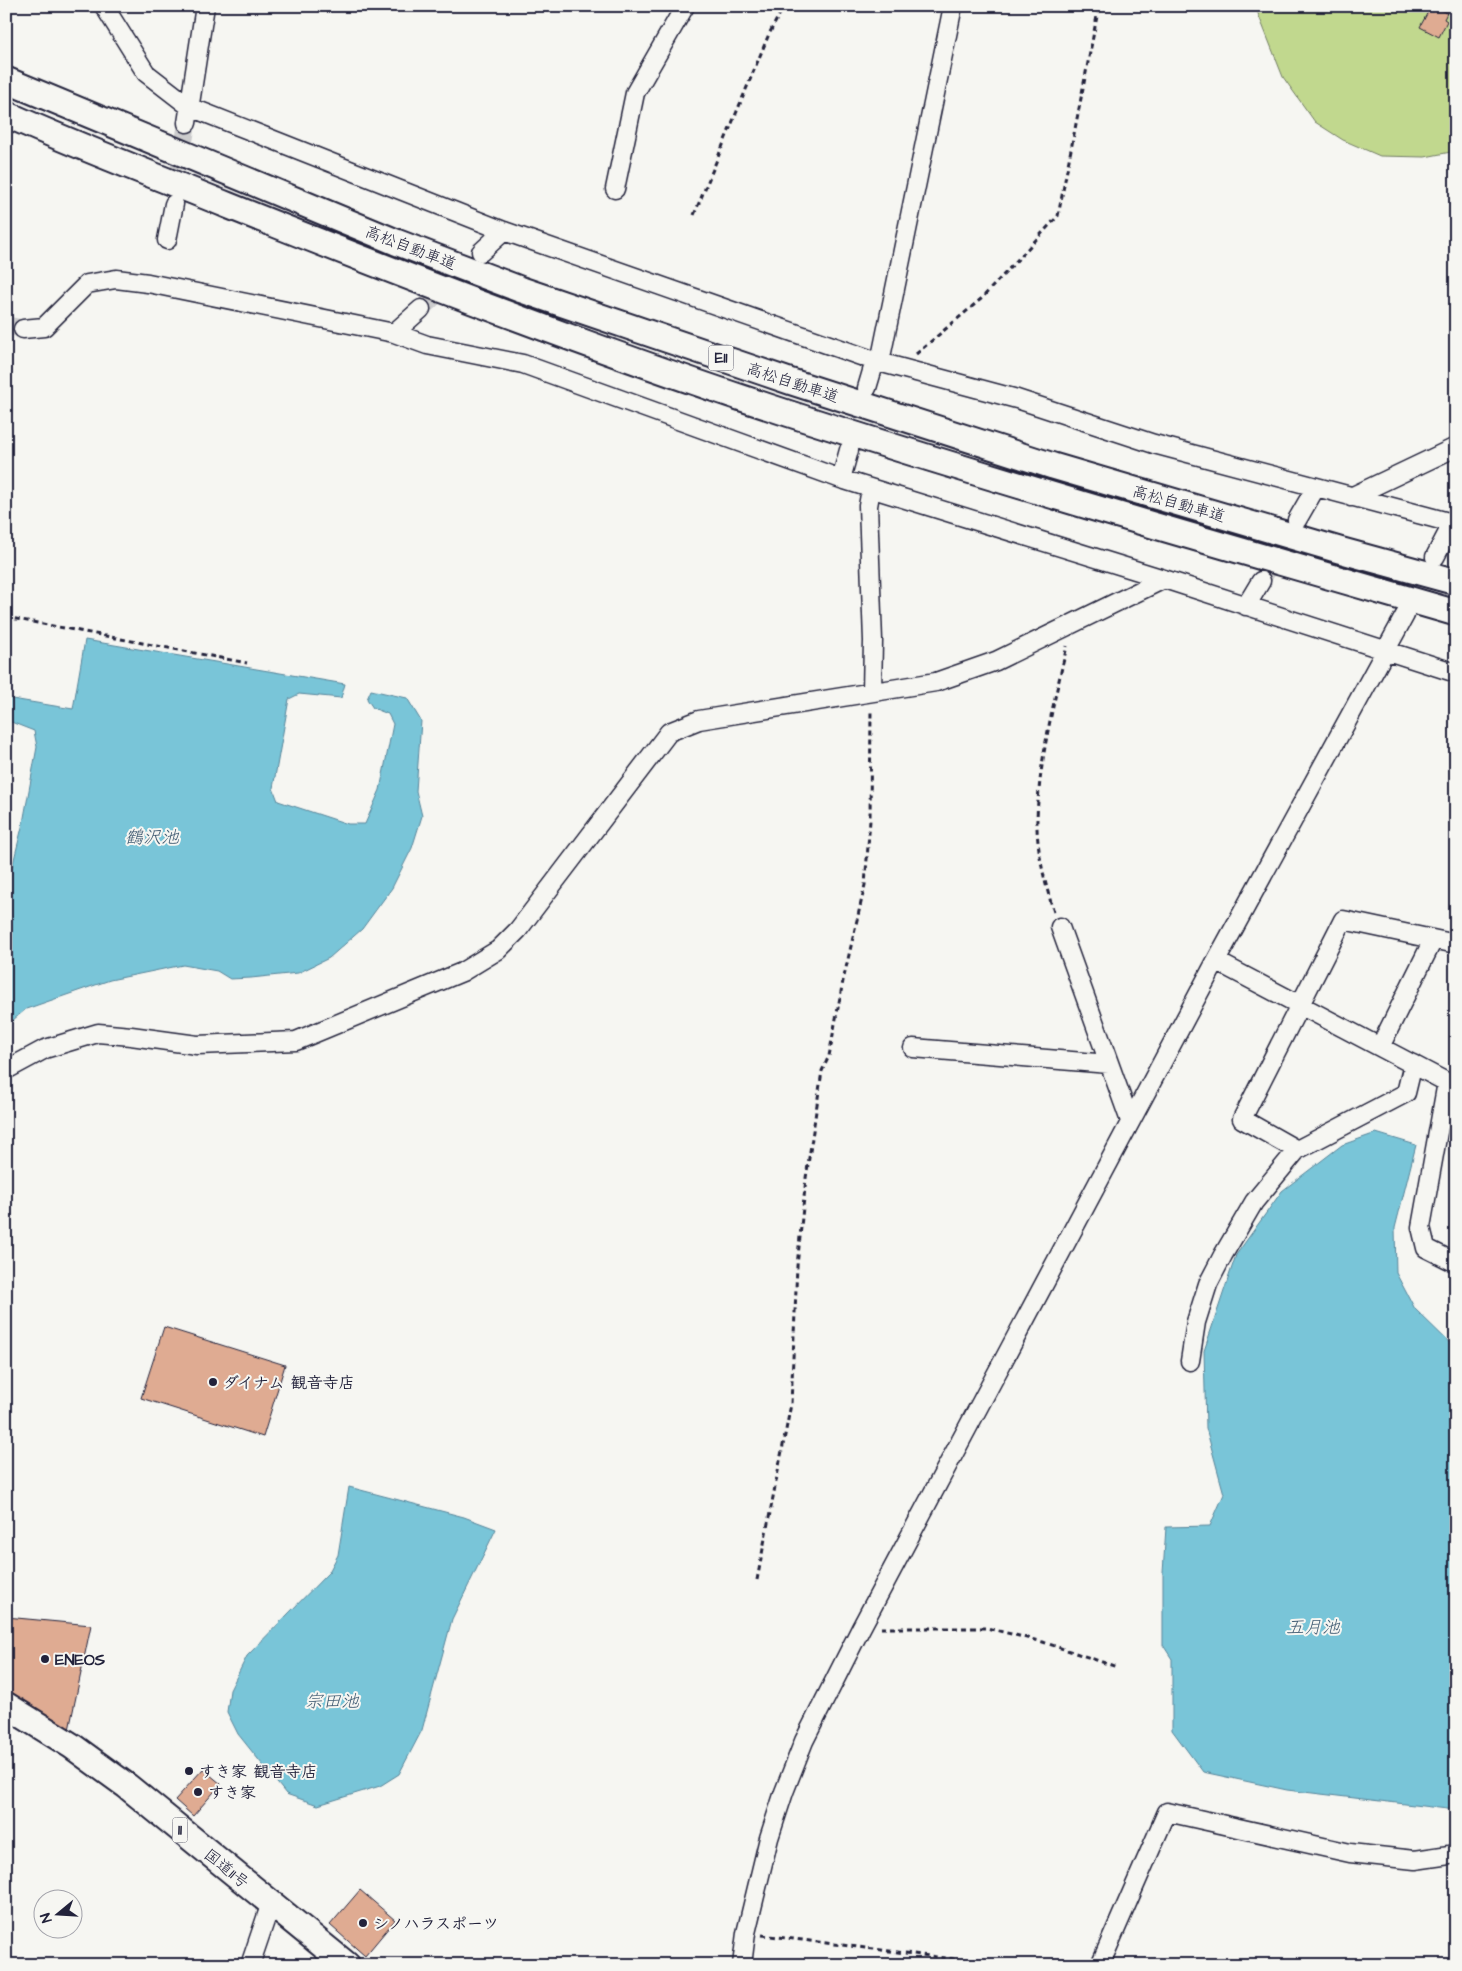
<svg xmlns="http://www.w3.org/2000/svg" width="1462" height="1971" font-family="'Architects Daughter','Klee One',sans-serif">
  <rect width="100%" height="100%" fill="#f6f6f2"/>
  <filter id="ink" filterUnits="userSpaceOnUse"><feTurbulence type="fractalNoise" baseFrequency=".02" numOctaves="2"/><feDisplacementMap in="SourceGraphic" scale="10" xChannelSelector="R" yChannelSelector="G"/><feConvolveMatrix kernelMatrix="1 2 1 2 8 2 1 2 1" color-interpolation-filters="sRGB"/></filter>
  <g filter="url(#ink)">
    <path fill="#c1d88e" stroke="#727d64" d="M1255,6h201v145l-31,6 -45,-1 -37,-16 -28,-18 -32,-45z"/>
    <path fill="#79c5d8" stroke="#568499" d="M85,640l260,44 -4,14 -42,-4 -10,5 -16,89 5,13 70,23h17l15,-34 13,-66 -5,-10 -15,-6 -6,-9 4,-9 36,8 14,23 -5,70 6,25 -10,32 -20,40 -30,41 -33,29 -31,15 -47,5 -21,1 -13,-8 -34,-6 -73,15 -84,29 -20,17v-145l3,-1 14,-57 14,-76 -3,-16 -28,-11v-22l67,11z
      M1376,1133l40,12 -21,83 1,45 19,36 41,40v461l-169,-20 -84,-18 -31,-42v-71l-9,-14v-72l3,-46 44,-1 14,-32 -18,-66 -2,-77 32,-96 46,-64 60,-46z
      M349,1487l115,30 32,12 -44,90 -30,111 -23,44 -19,12 -62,19 -32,-11 -48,-60 -11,-22 3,-22 17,-34 82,-84 9,-17z"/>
    <path fill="#dfab92" stroke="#22223b" d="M1435,6h21v11l-9,-4z
      M1436,7l11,6 -3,6 3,2 -8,16 -19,-10 9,-17 4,2z
      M164,1327l121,38 -22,72 -122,-39z
      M6,1617l85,8 -22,105 -63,-37z
      M203,1769l18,15 -28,32 -18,-16z
      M360,1890l35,30 -30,36 -35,-31z"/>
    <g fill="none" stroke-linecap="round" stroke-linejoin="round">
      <path stroke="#cccccd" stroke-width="18" stroke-dasharray="18 9" stroke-linecap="butt" d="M175,196l12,-73
        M421,309l51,-48
        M6,325l17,4
        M1261,581l33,-56"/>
      <g stroke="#22223b" stroke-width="21">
        <path id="minor" d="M104,6l42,67 44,34 314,124 371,130 142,38 137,45 302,80
          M187,123l18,-117
          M615,189l20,-96 50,-87
          M167,240l7,-36
          M481,252l23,-21
          M23,329l21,-2 43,-43 29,-5 32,4 246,50 33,12 96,19 318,115 323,100 292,94
          M394,333l27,-24
          M880,362l73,-356
          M867,388l8,-27
          M841,479l8,-29
          M871,489l-3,17 5,135 -1,51
          M1351,497l105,-50
          M1297,520l19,-33
          M1435,557l21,-40
          M1246,606l15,-25
          M1060,927l70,194
          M1216,961l240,126
          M1380,1047l53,-107
          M913,1048l196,16
          M6,1070l39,-21 53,-16 33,3 66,9 99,-4 166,-69 36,-22 20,-20 151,-198 30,-12 237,-38 60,-21 168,-82
          M1447,1082l-26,145 5,21 30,15
          M1297,1150l-55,-31 101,-199 113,24
          M1190,1361l6,-39 12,-38 15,-29 31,-53 43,-52 109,-57 7,-29
          M250,1965l21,-62
          M742,1965l4,-32 23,-95 15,-46 20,-51 57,-113 355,-667 189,-346
          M1100,1965l67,-153 183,41 65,7 41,-6"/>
      </g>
      <g stroke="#22223b" stroke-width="29">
        <path id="highway" d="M6,80l390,162 126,48 270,92 261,84 286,84 117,32
          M6,114c73,33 148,61 221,91 184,74 368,145 557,207 222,72 447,136 672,201
          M6,1705l66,41 55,40 220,179"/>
      </g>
      <path stroke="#22223b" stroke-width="3" stroke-dasharray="5 4" stroke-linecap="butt" d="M694,215l75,-181 15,-28
        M916,354l65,-55 77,-83 41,-210
        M6,617l241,46
        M1054,912c-9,-27 -18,-65 -17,-93 2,-59 17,-117 30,-173
        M757,1580l34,-176 6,-138 9,-88 16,-107 7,-15 14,-75 22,-96 5,-65 1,-111
        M881,1628h106l56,14 74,25
        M762,1935l191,24 13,6"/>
      <use href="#minor" stroke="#f6f6f2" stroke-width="18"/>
      <use href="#highway" stroke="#f6f6f2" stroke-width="25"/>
    </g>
  </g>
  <g fill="#22223b" stroke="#f6f6f2" stroke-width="2">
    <circle cx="213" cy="1382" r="5"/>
    <circle cx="45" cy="1659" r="5"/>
    <circle cx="189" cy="1771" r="5"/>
    <circle cx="198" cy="1792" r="5"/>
    <circle cx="363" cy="1923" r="5"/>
  </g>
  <g text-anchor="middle" stroke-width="4" stroke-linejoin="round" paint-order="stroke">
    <g fill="#f6f6f2" stroke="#626272" stroke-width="1">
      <rect x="708.5" y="345.5" width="25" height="25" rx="4"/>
      <rect x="172.5" y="1817.5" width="15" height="25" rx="4"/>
    </g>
    <g font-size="15" font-weight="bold" fill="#22223b">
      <text x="721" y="363">E11</text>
      <text x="180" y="1835">11</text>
    </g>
    <g font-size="16" fill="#22223b" stroke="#f6f6f2">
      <text transform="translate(411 247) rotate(21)" y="6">高松自動車道</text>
      <text transform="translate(793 382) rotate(18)" y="6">高松自動車道</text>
      <text transform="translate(1179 503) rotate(16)" y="6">高松自動車道</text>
      <text transform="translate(227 1868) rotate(39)" y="6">国道11号</text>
    </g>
    <g font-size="16" font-weight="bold" fill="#22223b" stroke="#f6f6f2" text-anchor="start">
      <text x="223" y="1388">ダイナム 観音寺店</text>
      <text x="55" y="1665">ENEOS</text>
      <text x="199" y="1777">すき家 観音寺店</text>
      <text x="208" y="1798">すき家</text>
      <text x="373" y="1929">シノハラスポーツ</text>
    </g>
    <g font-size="18" font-style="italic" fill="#405b72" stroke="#f6f6f2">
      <text x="152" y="843">鶴沢池</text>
      <text x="1313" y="1633">五月池</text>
      <text x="332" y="1707">宗田池</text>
    </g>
  </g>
  <rect width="1462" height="1971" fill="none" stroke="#f6f6f2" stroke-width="25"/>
  <rect x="12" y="12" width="1437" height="1946" fill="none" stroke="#22223b" stroke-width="2" filter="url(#ink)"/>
  <g transform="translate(58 1914) rotate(252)"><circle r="24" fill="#f6f6f2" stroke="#a1a1a9"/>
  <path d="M0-4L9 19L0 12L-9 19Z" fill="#22223b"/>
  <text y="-8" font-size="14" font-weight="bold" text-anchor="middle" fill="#22223b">N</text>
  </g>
</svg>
